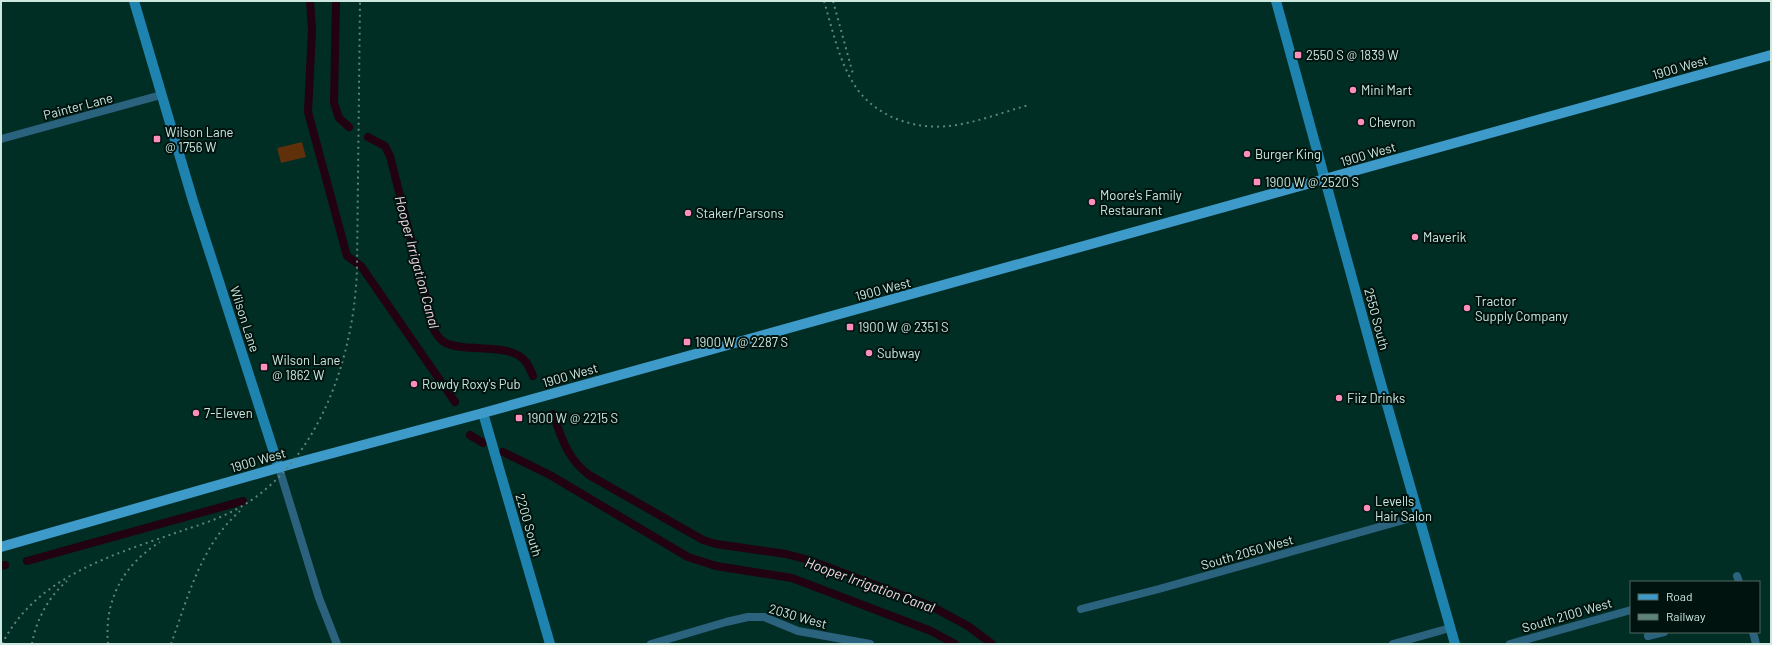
<svg xmlns="http://www.w3.org/2000/svg" width="1772" height="645" font-family="Barlow,sans-serif">
  <rect width="100%" height="100%" fill="#002d24"/>
  <path fill="#5f3009" d="M302,142l4,15 -25,6 -4,-15z"/>
  <g fill="none" stroke-linecap="round" stroke-linejoin="round">
    <path stroke="#220111" stroke-width="8" d="M310,1l2,29 -4,82 39,144 14,10 94,136
      M336,1l-2,102 5,15 10,9
      M368,137l17,9 5,10 44,174c3,5 5,9 10,12 21,12 66,-1 82,20 3,4 5,9 7,14
      M553,414c9,25 14,44 36,61l114,65 13,4 70,10 23,6 122,46 37,20 24,18
      M470,435l13,8
      M503,452l47,23 138,82 28,9 76,12 139,53 24,13
      M27,561l216,-60
      M1,566l4,-1"/>
    <path stroke="#2b627e" stroke-width="8" d="M1,139l160,-44
      M279,468l40,130 18,46
      M1737,576l2,6
      M1081,609l78,-20 259,-73
      M1753,632l3,12
      M1648,636l16,-4
      M651,644l75,-22 22,-5h16l34,14 72,13
      M1393,644l57,-16
      M1510,644l121,-34"/>
    <path stroke="#1f83b0" stroke-width="10" d="M134,1l59,200 86,267
      M1276,1l102,372 77,271
      M483,413l67,231"/>
    <path stroke="#3e9ac9" stroke-width="10" d="M1,547l287,-82 195,-52 1288,-358"/>
    <path stroke="#5f847b" stroke-width="2" stroke-dasharray="2 4" stroke-linecap="butt" d="M824,1c8,27 14,56 28,80 19,34 60,49 97,45 27,-3 54,-14 80,-21
      M833,1l20,73
      M2,644c35,-69 114,-90 182,-114 15,-5 31,-10 45,-17 88,-42 126,-156 128,-246l3,-266
      M32,644c4,-24 17,-48 35,-63
      M108,644c-4,-44 15,-79 52,-102
      M171,644c17,-47 30,-99 69,-133"/>
  </g>
  <g fill="#fe8ebd" stroke="#00130e" stroke-width="1.5">
    <rect x="1294" y="51" width="8" height="8" rx="2"/>
    <circle cx="1353" cy="90" r="4"/>
    <circle cx="1361" cy="122" r="4"/>
    <rect x="153" y="135" width="8" height="8" rx="2"/>
    <circle cx="1247" cy="154" r="4"/>
    <rect x="1253" y="178" width="8" height="8" rx="2"/>
    <circle cx="1092" cy="202" r="4"/>
    <circle cx="688" cy="213" r="4"/>
    <circle cx="1415" cy="237" r="4"/>
    <circle cx="1467" cy="308" r="4"/>
    <rect x="846" y="323" width="8" height="8" rx="2"/>
    <rect x="683" y="338" width="8" height="8" rx="2"/>
    <circle cx="869" cy="353" r="4"/>
    <rect x="260" y="363" width="8" height="8" rx="2"/>
    <circle cx="414" cy="384" r="4"/>
    <circle cx="1339" cy="398" r="4"/>
    <circle cx="196" cy="413" r="4"/>
    <rect x="515" y="414" width="8" height="8" rx="2"/>
    <circle cx="1367" cy="508" r="4"/>
  </g>
  <g text-anchor="middle" stroke-width="4" stroke-linejoin="round" paint-order="stroke">
    <g font-size="13" fill="#cce8df" stroke="#00130e" text-anchor="start">
      <text x="1306" y="60">2550 S @ 1839 W</text>
      <text x="1361" y="95">Mini Mart</text>
      <text x="1369" y="127">Chevron</text>
      <text x="165" y="137">Wilson Lane<tspan x="165" dy="15">@ 1756 W</tspan></text>
      <text x="1255" y="159">Burger King</text>
      <text x="1265" y="187">1900 W @ 2520 S</text>
      <text x="1100" y="200">Moore's Family<tspan x="1100" dy="15">Restaurant</tspan></text>
      <text x="696" y="218">Staker/Parsons</text>
      <text x="1423" y="242">Maverik</text>
      <text x="1475" y="306">Tractor<tspan x="1475" dy="15">Supply Company</tspan></text>
      <text x="858" y="332">1900 W @ 2351 S</text>
      <text x="695" y="347">1900 W @ 2287 S</text>
      <text x="877" y="358">Subway</text>
      <text x="272" y="365">Wilson Lane<tspan x="272" dy="15">@ 1862 W</tspan></text>
      <text x="422" y="389">Rowdy Roxy's Pub</text>
      <text x="1347" y="403">Fiiz Drinks</text>
      <text x="204" y="418">7-Eleven</text>
      <text x="527" y="423">1900 W @ 2215 S</text>
      <text x="1375" y="506">Levells<tspan x="1375" dy="15">Hair Salon</tspan></text>
    </g>
    <g font-size="13" fill="#cce8df" stroke="#00130e">
      <text transform="translate(1680 67) rotate(-16)" y="5">1900 West</text>
      <text transform="translate(78 106) rotate(-15)" y="5">Painter Lane</text>
      <text transform="translate(1368 154) rotate(-16)" y="5">1900 West</text>
      <text transform="translate(883 289) rotate(-15)" y="5">1900 West</text>
      <text transform="translate(245 319) rotate(72)" y="5">Wilson Lane</text>
      <text transform="translate(1377 319) rotate(75)" y="5">2550 South</text>
      <text transform="translate(570 375) rotate(-16)" y="5">1900 West</text>
      <text transform="translate(258 460) rotate(-16)" y="5">1900 West</text>
      <text transform="translate(529 525) rotate(74)" y="5">2200 South</text>
      <text transform="translate(1247 552) rotate(-16)" y="5">South 2050 West</text>
      <text transform="translate(1567 615) rotate(-16)" y="5">South 2100 West</text>
      <text transform="translate(798 616) rotate(16)" y="5">2030 West</text>
    </g>
    <g font-size="14" font-style="italic" fill="#fadae6" stroke="#00130e">
      <text transform="translate(417 262) rotate(75)" y="5">Hooper Irrigation Canal</text>
      <text transform="translate(870 585) rotate(20)" y="5">Hooper Irrigation Canal</text>
    </g>
  </g>
  <rect width="1772" height="645" fill="none" stroke="#cce8df" stroke-width="4"/>
  <rect x="1630" y="581" width="130" height="52" fill="#00130e" stroke="#526862"/>
  <rect x="1638" y="594" width="20" height="6" fill="#3e9ac9" stroke="#526862"/>
  <text x="1666" y="601" font-size="12" fill="#cce8df">Road</text>
  <rect x="1638" y="614" width="20" height="6" fill="#5f847b" stroke="#526862"/>
  <text x="1666" y="621" font-size="12" fill="#cce8df">Railway</text>
</svg>
